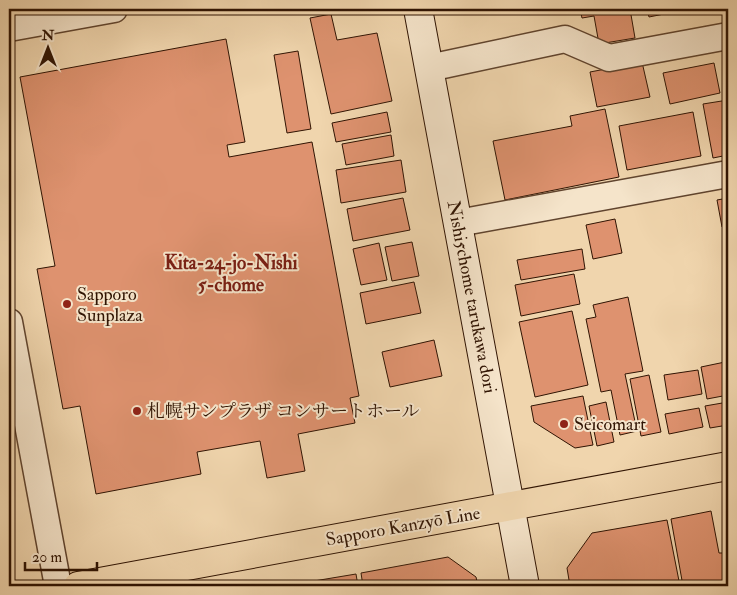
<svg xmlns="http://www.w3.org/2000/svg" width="737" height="595" font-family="'IM FELL Double Pica','Noto Serif JP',serif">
  <rect width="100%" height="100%" fill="#f0d5ad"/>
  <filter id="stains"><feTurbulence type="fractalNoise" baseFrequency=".004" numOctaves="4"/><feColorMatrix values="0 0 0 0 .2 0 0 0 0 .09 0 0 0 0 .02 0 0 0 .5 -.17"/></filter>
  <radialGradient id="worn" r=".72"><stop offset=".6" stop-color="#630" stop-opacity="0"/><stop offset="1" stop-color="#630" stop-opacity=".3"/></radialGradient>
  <path fill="#de926f" stroke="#301403" d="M580,9h50l5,29 -36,6 -5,-28 -12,2z
    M647,9h42l-40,8z
    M331,14l6,26 40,-7 15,68 -61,13 -21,-96z
    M226,39l19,103 -18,3 2,12 83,-15 47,254 -9,2 5,25 -57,11 7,37 -38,7 -7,-37 -63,11 4,22 -105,20 -16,-88 -17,3 -26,-140 18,-3 -35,-189z
    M298,51l13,78 -24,4 -13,-78z
    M642,62l8,35 -53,10 -7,-35z
    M714,63l6,30 -50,11 -7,-31z
    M728,100v55l-15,3 -10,-54z
    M605,109l14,68 -114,23 -12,-59 79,-15 -2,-10z
    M387,112l4,20 -55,10 -4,-19z
    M693,112l8,44 -74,14 -8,-44z
    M391,135l3,21 -48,9 -4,-21z
    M401,160l5,32 -65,11 -5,-33z
    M403,198l7,32 -57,11 -6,-32z
    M728,198v28l-6,1 -5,-27z
    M615,219l7,34 -29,6 -7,-34z
    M412,242l7,34 -27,5 -7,-34z
    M379,243l8,37 -26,5 -8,-36z
    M582,249l3,20 -64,11 -4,-20z
    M574,274l6,30 -59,12 -6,-31z
    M414,282l7,31 -55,11 -6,-31z
    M628,297l15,74 -18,3 12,57 -17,4 -9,-45 -10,2 -15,-73 10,-2 -3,-12z
    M572,311l16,74 -53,12 -16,-75z
    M434,340l8,36 -52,11 -8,-35z
    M725,362l3,18v15l-21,4 -6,-32z
    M698,370l4,24 -34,6 -4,-25z
    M649,375l12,57 -20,4 -11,-57z
    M583,396l10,49 -18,3 -41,-26 -3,-16z
    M606,402l8,40 -17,4 -8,-40z
    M728,402v23l-18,3 -5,-22z
    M699,408l4,19 -34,7 -4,-20z
    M711,511l8,42h4l5,33h-45l-12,-67z
    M667,520l13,66h-110l-3,-18 25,-35z
    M448,557l28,20 2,9h-115l-2,-13z
    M356,574l2,12h-43l-1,-5z"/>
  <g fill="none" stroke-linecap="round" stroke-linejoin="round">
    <g stroke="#60442e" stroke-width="29">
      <path id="street" d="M9,28l105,-19
        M429,68l136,-29 44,19 119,-22
        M458,223l270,-49
        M9,322l49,264"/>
    </g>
    <g stroke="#301403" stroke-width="30">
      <path id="secondary" d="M418,9l107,577"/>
    </g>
    <g stroke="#301403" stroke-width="30">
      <path id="primary" d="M78,586l650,-120"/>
    </g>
    <use href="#street" stroke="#f5e4ca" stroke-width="26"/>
    <use href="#secondary" stroke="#f5e4ca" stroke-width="28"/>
    <use href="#primary" stroke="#f0d5ad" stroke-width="28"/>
  </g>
  <g fill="#8f2418" stroke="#f5e4ca" stroke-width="2">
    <circle cx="67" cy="304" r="5"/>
    <circle cx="137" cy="411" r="5"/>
    <circle cx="564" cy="424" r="5"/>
  </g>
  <g text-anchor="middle" stroke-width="4" stroke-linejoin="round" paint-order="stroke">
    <g font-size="18" fill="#301403" stroke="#f5e4ca" text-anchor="start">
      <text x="77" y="300">Sapporo<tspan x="77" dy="21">Sunplaza</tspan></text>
      <text x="147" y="417">札幌サンプラザ コンサートホール</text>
      <text x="574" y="430">Seicomart</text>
    </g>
    <g font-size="18" fill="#301403" stroke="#f5e4ca">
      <text transform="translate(472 297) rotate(79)" y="6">Nishi5chome tarukawa dori</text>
      <text transform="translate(403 526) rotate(-10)" y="6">Sapporo Kanzyō Line</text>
    </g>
    <g font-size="19" font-weight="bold" fill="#7a1f14" stroke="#f5e4ca">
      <text x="231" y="269">Kita-24-jo-Nishi<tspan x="231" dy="22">5-chome</tspan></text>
    </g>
  </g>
  <rect width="737" height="595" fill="none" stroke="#f0d5ad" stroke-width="30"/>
  <rect x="10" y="10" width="717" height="575" fill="none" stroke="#301403" stroke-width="2.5"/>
  <rect x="15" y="15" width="707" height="565" fill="none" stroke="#301403"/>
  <g transform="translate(48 48)" stroke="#f5e4ca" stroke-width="4" paint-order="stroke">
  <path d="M0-4L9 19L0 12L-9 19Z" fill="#301403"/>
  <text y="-8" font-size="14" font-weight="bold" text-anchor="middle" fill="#301403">N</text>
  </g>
  <path d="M25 562v8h72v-8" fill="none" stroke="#301403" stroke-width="2.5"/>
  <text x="32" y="562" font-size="15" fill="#301403" stroke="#f5e4ca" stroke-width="4" paint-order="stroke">20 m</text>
  <rect width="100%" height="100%" filter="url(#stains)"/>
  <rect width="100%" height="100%" fill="url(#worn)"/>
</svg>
